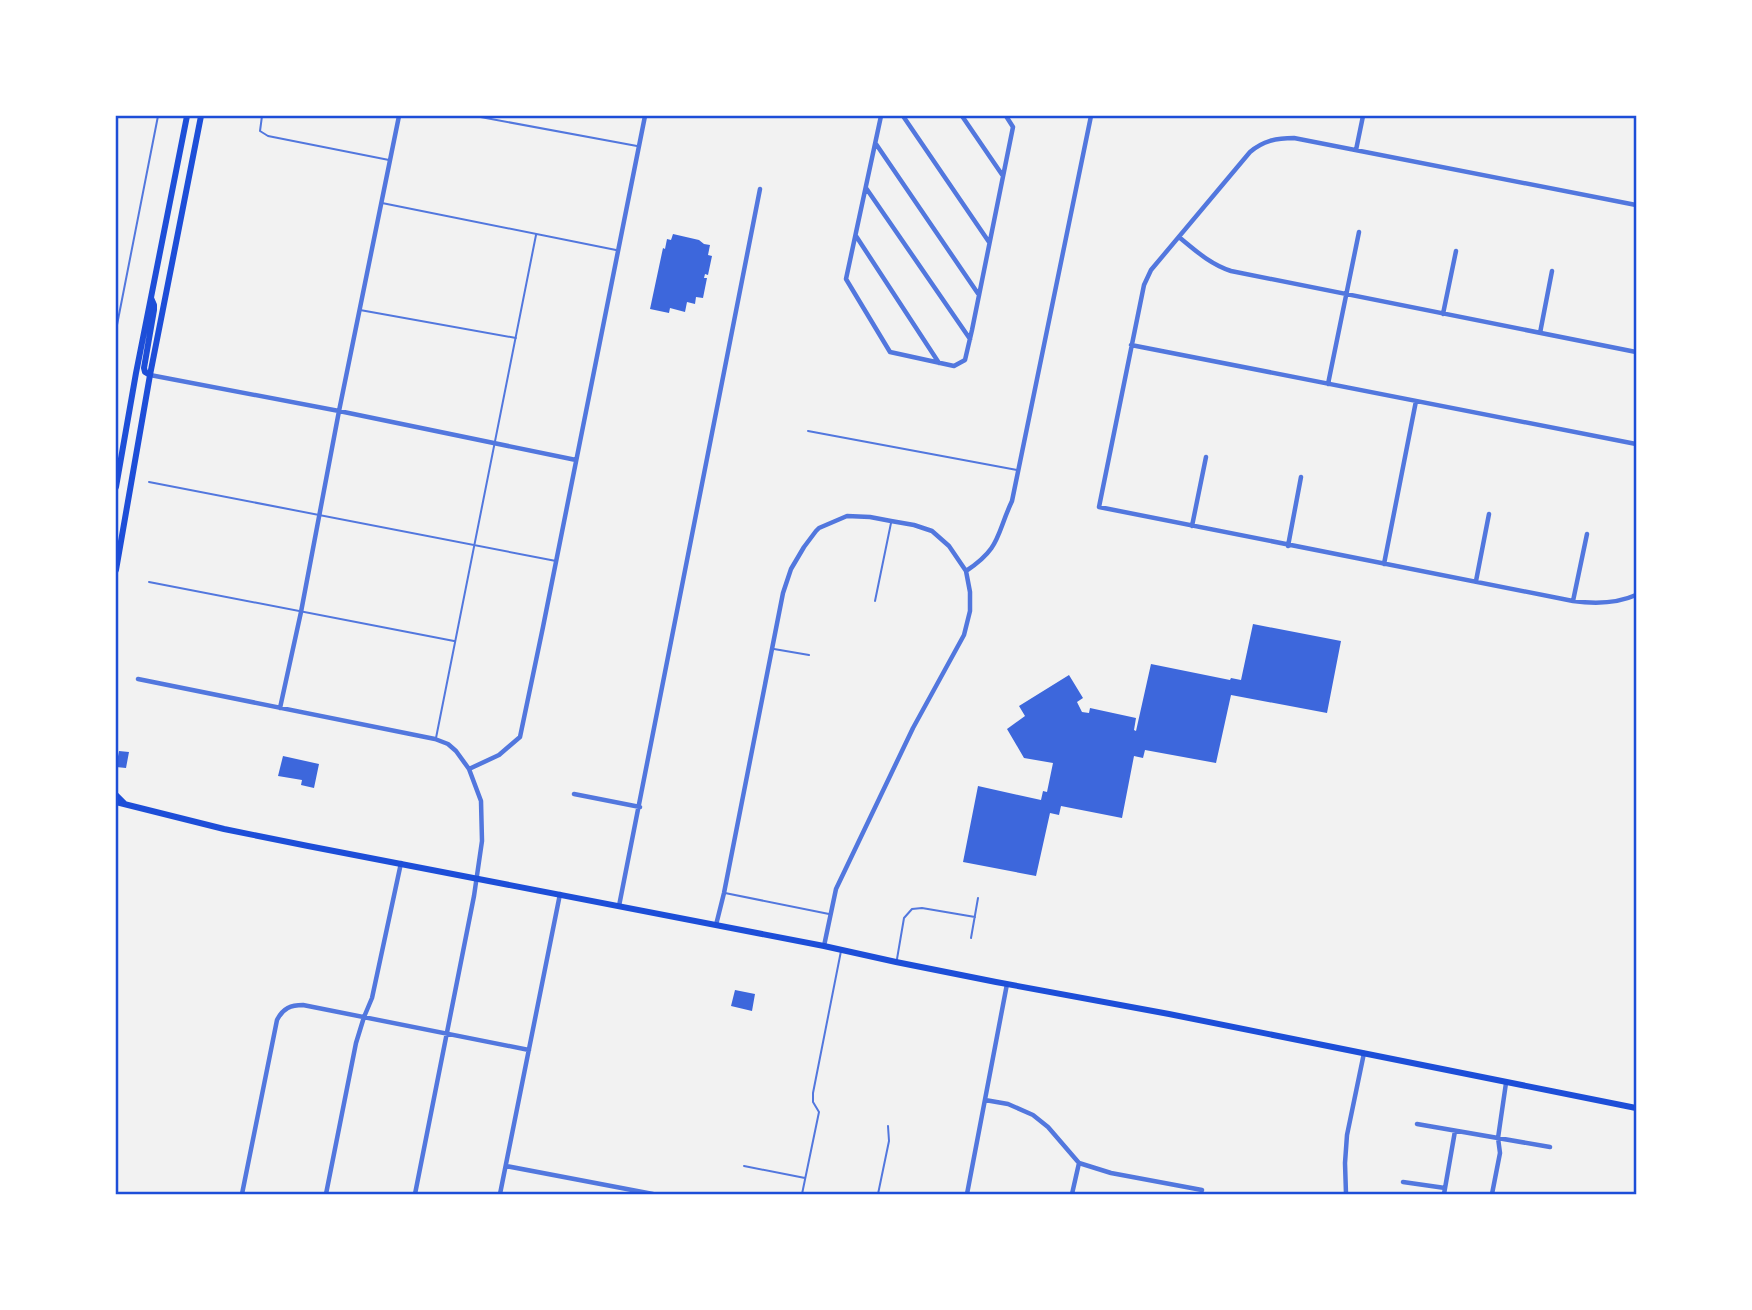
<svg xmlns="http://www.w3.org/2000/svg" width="1752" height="1310" font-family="'Playfair Display',serif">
  <rect width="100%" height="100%" fill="#f2f2f2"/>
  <path fill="#3d67dc" d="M673,234l26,6 5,4 6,1 -2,10 4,1 -4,19 -3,-1 -1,4h3l-4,20 -7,-1 -1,7 -8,-2 -2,10 -15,-4 -1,5 -19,-4 13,-61 2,1 2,-10 4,1z
    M1253,624l88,17 -14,72 -96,-18 -15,68 -71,-13 -2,8 -9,-2 -12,62 -61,-12 -2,9 -9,-2 -14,63 -73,-14 15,-76 63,14 2,-9 4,1 6,-29 -29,-5 -17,-29 18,-13 -6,-10 50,-31 14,23 -6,4 5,10 7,1 1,-5 46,10 -2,12 2,1 15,-67 79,16 1,-2 10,2z
    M119,751l10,1 -3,16 -10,-1z
    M283,756l36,8 -5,24 -13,-3 1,-5 -24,-4z
    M735,990l20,4 -3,17 -21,-5z"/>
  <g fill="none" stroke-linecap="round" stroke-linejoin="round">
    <path stroke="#5277de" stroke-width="2" d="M262,116l-2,15 8,5 121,24
      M475,116l162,30
      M382,203l234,47
      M360,310l156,28
      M116,330l42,-214
      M808,431l209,39
      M149,482l407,79
      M149,582l305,59
      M875,601l16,-78
      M774,649l35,6
      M436,738l100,-503
      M725,893l104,21
      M971,938l7,-40
      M897,959l7,-41 8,-9 10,-1 53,9
      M744,1166l61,12
      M802,1194l17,-82 -6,-10v-9l28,-142
      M878,1194l11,-53 -1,-15"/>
    <path stroke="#5277de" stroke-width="4.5" d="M881,116l-35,163 44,73 64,14 11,-6 7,-30 41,-203 -7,-11
      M903,116l86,126
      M962,116l41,60
      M876,144l103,151
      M1356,150l7,-34
      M866,188l104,151
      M1636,205l-342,-67c-18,0 -31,3 -44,14l-99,118 -7,15 -45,222 474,94c22,3 43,3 63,-6
      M856,236l83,127
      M1179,237c17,14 31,27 52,34l405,81
      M1443,314l13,-63
      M1540,333l12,-62
      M1131,345l505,99
      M150,375l189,36 237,49
      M1328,384l31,-152
      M1192,526l14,-69
      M1288,546l13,-69
      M1384,564l32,-163
      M966,571c35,-23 30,-36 46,-70l79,-385
      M1476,581l13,-67
      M1573,601l14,-67
      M138,679l297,60 13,5 8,7 13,18 12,32 1,40 -8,55 -59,298
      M280,708l21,-96 38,-201 60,-295
      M469,769l30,-14 21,-18 23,-110 102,-511
      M574,794l66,13
      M619,906l141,-717
      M716,925l8,-32 59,-300 8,-24 13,-22 12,-16 3,-3 28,-12 23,1 21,4 23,4 18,6 17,15 17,25 4,21v19l-6,24 -51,93 -77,161 -12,57
      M985,1100l23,4 25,11 15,12 31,36 32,10 91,17
      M1417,1124l133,23
      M506,1166l147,28
      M1403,1182l42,6
      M242,1194l35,-174c6,-12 14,-15 26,-15l226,45
      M326,1194l30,-151 8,-26 8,-19 29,-135
      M500,1194l60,-300
      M967,1194l40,-210
      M1072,1194l7,-31
      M1346,1194l-1,-31 2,-28 17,-82
      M1444,1194l11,-63
      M1492,1194l8,-41 -2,-15 8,-55"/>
    <path stroke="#1d4ed8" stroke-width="6" d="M150,375l-5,-3 -1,-4 10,-58v-5l-3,-7
      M116,487l20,-114 51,-257
      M116,570l34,-195 51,-259
      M116,795l9,9
      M116,802l108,27 84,17 516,100 72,16 100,20 173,32 467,94"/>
  </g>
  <rect width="1752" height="1310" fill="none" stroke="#ffffff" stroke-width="234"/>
  <rect x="117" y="117" width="1518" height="1076" fill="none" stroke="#1d4ed8" stroke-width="2.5"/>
</svg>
